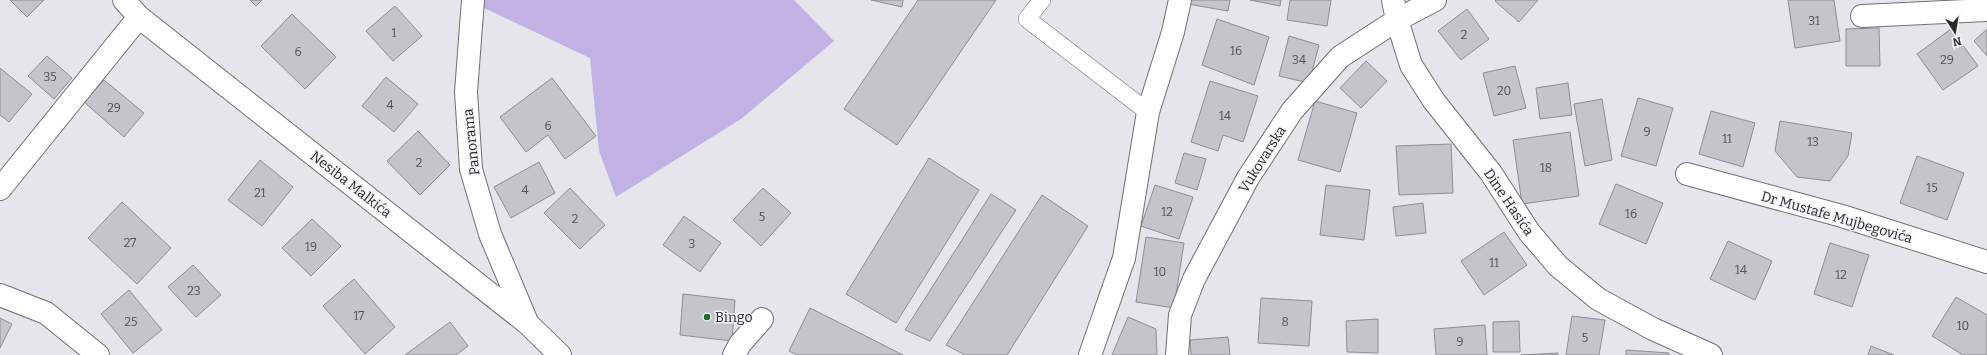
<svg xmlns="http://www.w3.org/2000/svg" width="1987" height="355" font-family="Bitter,serif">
  <rect width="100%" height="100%" fill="#e7e5ec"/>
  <path fill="#c1b1e5" d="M467,0h327l40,41 -93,78 -125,78 -17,-46 -9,-93z"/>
  <path fill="#c6c4cb" stroke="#8f8d93" d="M10,0h34l-17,17z
    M250,0h12l-6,6z
    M871,0h32l-1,7z
    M918,0h78l-99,145 -53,-36z
    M1182,0h48l-2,11 -46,-8z
    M1250,0h31l-1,6z
    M1290,0h41l-4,26 -40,-6z
    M1496,0h42l-19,22 -24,-21z
    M1788,0h46l6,41 -45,7z
    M395,6l27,30 -29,25 -27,-30z
    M1467,9l22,30 -28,21 -23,-29z
    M292,14l44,43 -31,32 -44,-43z
    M1217,19l52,18 -15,48 -52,-20z
    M1879,28l1,38h-34v-37z
    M1951,29l27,37 -35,24 -26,-36z
    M1987,29v27l-13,-15z
    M1289,36l30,9 -10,38 -30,-7z
    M47,56l25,22 -18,21 -26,-23z
    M1366,61l21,20 -26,27 -21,-20z
    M1515,66l11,42 -32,8 -11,-43z
    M0,68l32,26 -23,28 -9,-7z
    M386,77l32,27 -24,28 -32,-26z
    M552,78l44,58 -31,23 -17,-24 -22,17 -26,-35z
    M104,80l40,33 -20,24 -40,-35z
    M1210,81l48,15 -15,46 -20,-7 -5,16 -27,-9z
    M1568,83l4,32 -32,4 -4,-31z
    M1638,98l35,10 -17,58 -35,-10z
    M1602,99l10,61 -27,6 -11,-62z
    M1315,101l42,12 -17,59 -42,-12z
    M1711,111l44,12 -12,44 -44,-13z
    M1780,121l72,12 -4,23 -18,25 -33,-4 -22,-26z
    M418,131l32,34 -30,30 -33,-34z
    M1570,132l9,64 -57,8 -9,-64z
    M1451,144l2,49 -54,2 -3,-49z
    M1184,153l22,6 -9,31 -22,-7z
    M1917,156l47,17 -17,47 -47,-17z
    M929,158l50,32 -83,133 -50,-29z
    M260,160l33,27 -31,39 -34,-26z
    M539,162l16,31 -44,25 -17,-31z
    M1616,184l47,19 -17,41 -47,-20z
    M1155,185l38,12 -14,42 -38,-13z
    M1326,185l44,5 -6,50 -44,-5z
    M570,188l35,37 -25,24 -36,-36z
    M763,188l28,25 -30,33 -28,-26z
    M991,194l25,16 -86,131 -25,-11z
    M1042,195l46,31 -81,129h-42l-19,-10z
    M122,202l49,46 -34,36 -49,-46z
    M1423,203l3,30 -30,3 -3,-29z
    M684,216l37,27 -21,29 -37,-27z
    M312,219l29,27 -30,30 -29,-28z
    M1504,232l23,33 -43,30 -23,-34z
    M1146,237l38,6 -10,65 -38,-6z
    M1728,241l44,20 -17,39 -45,-21z
    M1830,243l39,12 -17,52 -38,-13z
    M193,265l28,30 -25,22 -28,-30z
    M354,279l41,48 -30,27 -42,-48z
    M129,290l33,40 -29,23 -32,-39z
    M683,294l52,6 -3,41 -52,-6z
    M1956,297l31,18v40h-24l-31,-19z
    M1261,298l51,3 -3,45 -51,-3z
    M810,308l26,13 67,34h-106l-8,-4z
    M1572,316l33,4 -6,35h-33z
    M1128,317l28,12 1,26h-45z
    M0,318l12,6 -12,24z
    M1378,319v34l-31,-1 -1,-31z
    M1519,321l1,31h-27v-30z
    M450,322l18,24 -12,9h-51z
    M1485,325l2,30h-51l-2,-26z
    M1228,337l2,18h-39l-1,-15z
    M1871,346l23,9h-26z
    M1626,350l43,3v2h-43z
    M1558,353v2h-37z"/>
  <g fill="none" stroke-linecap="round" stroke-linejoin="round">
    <g stroke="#717076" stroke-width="18">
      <path id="lane" d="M1042,0l-15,19 121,93"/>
    </g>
    <g stroke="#717076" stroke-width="24">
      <path id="street" d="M124,0l15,17 388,306 33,32
        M473,0l-7,92 5,77 19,65 37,88
        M1393,0l4,20 14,45 23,36 57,72 38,59 29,34 40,33 55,30 58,26
        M1862,16l125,-6
        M1687,174l155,42 145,46
        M0,189l139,-172
        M0,295l46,18 52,42
        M734,355l6,-11 22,-25
        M1090,355l34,-97 24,-146 25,-80 7,-32
        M1177,355l3,-40 14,-36 54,-101 44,-67 48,-54 57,-37 38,-20"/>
    </g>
    <use href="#lane" stroke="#fff" stroke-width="17"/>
    <use href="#street" stroke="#fff" stroke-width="22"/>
  </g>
  <circle fill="#216834" stroke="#f4f2f9" stroke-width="1.5" cx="707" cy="317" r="4"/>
  <g text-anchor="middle" stroke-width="3" stroke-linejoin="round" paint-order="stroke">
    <g font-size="12" fill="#515054">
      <text x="1814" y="25">31</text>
      <text x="394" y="37">1</text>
      <text x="1464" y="39">2</text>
      <text x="1236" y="55">16</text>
      <text x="298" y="56">6</text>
      <text x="1299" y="64">34</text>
      <text x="1947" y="64">29</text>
      <text x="50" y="81">35</text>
      <text x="1504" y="95">20</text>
      <text x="390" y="109">4</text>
      <text x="114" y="112">29</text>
      <text x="1225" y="120">14</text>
      <text x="548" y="130">6</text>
      <text x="1647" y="136">9</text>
      <text x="1727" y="143">11</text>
      <text x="1813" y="146">13</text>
      <text x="419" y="167">2</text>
      <text x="1546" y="172">18</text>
      <text x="1932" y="192">15</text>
      <text x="525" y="194">4</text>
      <text x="260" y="197">21</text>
      <text x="1167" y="216">12</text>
      <text x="1631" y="218">16</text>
      <text x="762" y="221">5</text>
      <text x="575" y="223">2</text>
      <text x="130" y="247">27</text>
      <text x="692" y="248">3</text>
      <text x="311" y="251">19</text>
      <text x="1494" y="267">11</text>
      <text x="1741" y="274">14</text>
      <text x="1160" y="276">10</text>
      <text x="1841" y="279">12</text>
      <text x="194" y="295">23</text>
      <text x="359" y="320">17</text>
      <text x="131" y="326">25</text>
      <text x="1285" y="326">8</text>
      <text x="1963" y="330">10</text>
      <text x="1585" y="342">5</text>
      <text x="1460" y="346">9</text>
    </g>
    <g font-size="14" fill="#2a292c" stroke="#f4f2f9">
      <text transform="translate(471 142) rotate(-96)" y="5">Panorama</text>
      <text transform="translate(1262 159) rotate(-58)" y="5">Vukovarska</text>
      <text transform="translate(351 184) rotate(38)" y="5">Nesiba Malkića</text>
      <text transform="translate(1509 202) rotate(56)" y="5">Dine Hasića</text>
      <text transform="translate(1837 217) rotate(16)" y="5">Dr Mustafe Mujbegovića</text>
    </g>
    <g font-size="14" fill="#2a292c" stroke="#f4f2f9" text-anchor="start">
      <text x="715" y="322">Bingo</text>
    </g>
  </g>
  <g transform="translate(1955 32) rotate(168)" stroke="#f4f2f9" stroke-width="3" paint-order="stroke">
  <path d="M0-3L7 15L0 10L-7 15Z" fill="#2a292c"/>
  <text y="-6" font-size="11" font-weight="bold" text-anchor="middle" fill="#2a292c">N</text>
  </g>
</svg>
